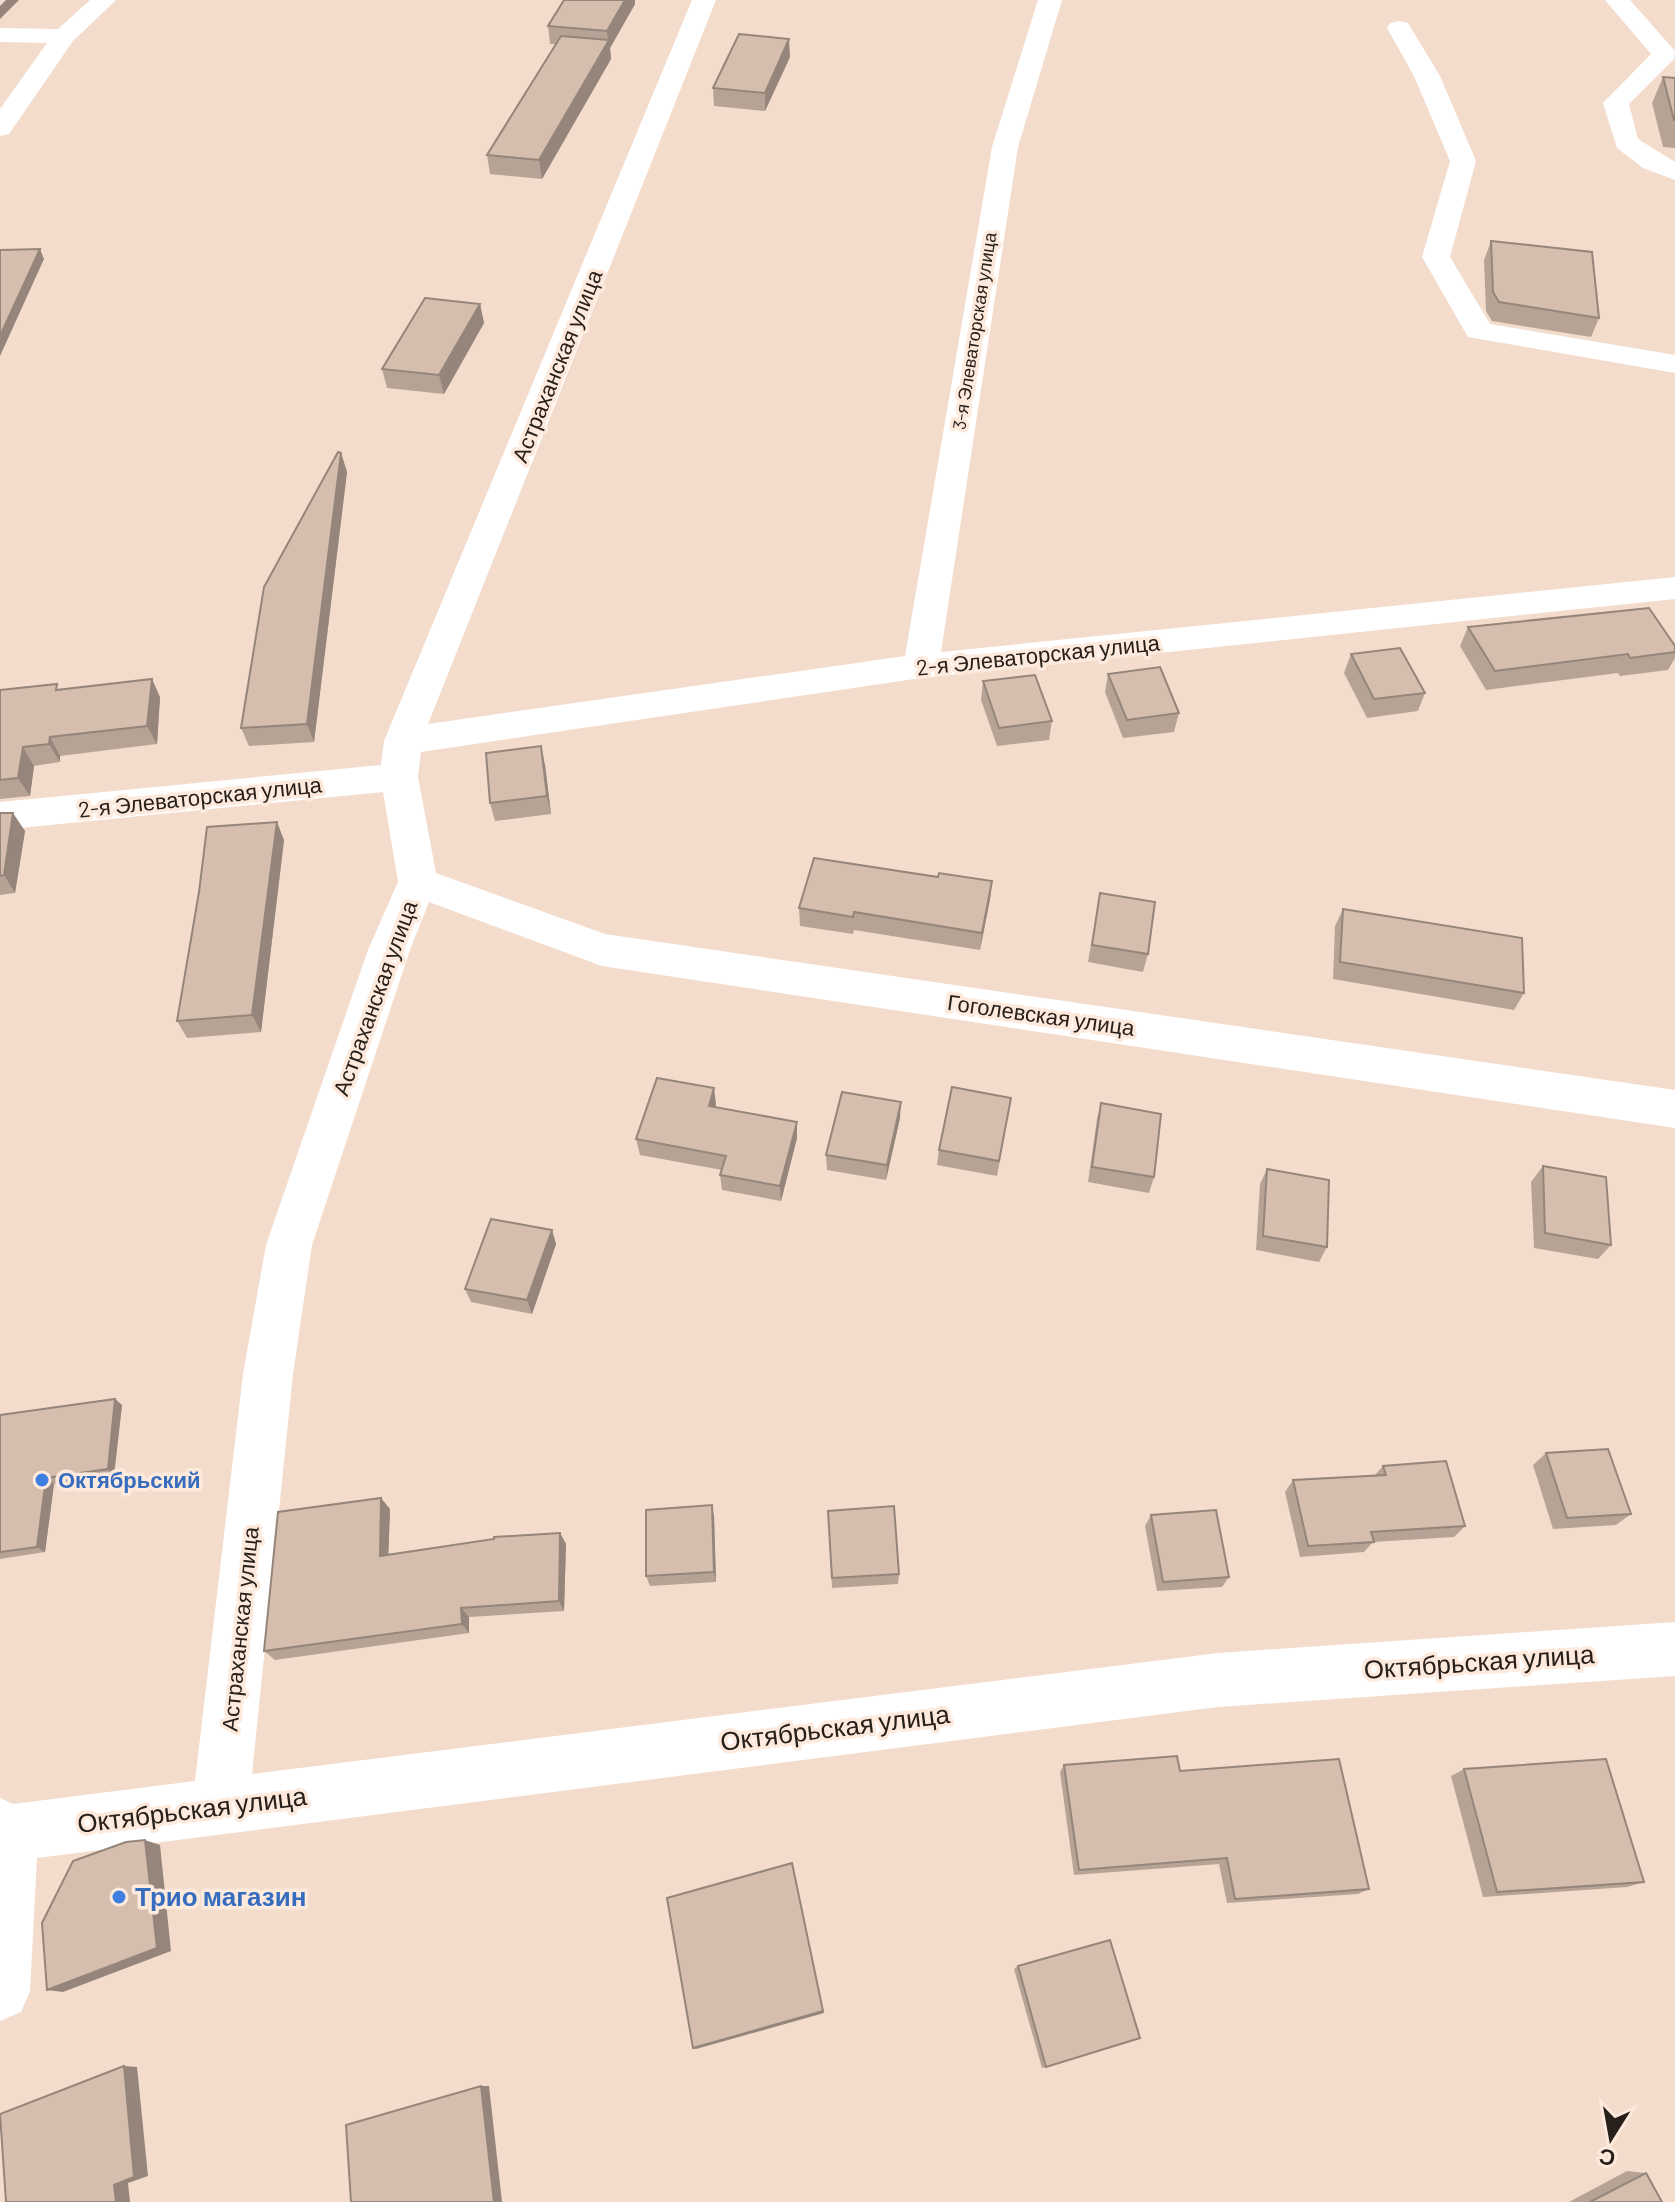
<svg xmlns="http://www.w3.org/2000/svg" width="1675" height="2202" font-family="Barlow,sans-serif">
  <rect width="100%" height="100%" fill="#f4dccc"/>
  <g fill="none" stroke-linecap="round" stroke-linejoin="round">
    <path fill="#fff" fill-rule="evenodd" d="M90,0h26l-43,41 -64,93 -9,2v-27l47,-66 -47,-1v-14l58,1z
      M692,0h24l-288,724 477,-68 87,-509 46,-147h24l-44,147 -77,505 734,-75v22l-754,79 -500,74 -3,25 18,96 169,61 1070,156v38l-1073,-162 -173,-64 -19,48 -98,295 -19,129 -41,400 966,-121 457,-31v54l-457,31 -1181,151 -7,133 -9,21 -21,9v-223l13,6 182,-23 48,-407 23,-129 102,-295 30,-68 -15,-90 -383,38v-28l381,-37 3,-24z
      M1605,0h25l45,51 -1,8 -45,45 9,35 37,23v18l-32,-12 -26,-20 -14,-45 48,-49z
      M1399,21l9,2 32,53 36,85 -26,96 40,67 185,31v18l-207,-36 -46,-80 28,-96 -36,-85 -27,-48 3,-5z"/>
  </g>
  <path fill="#b7a396" d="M635,4l-25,44 1,11 -69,120 -52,-5 -3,-19 69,-111h-6l-2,-18z
    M790,57l-25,54 -51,-5 -1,-18z
    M1663,77l12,1v70l-12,-1 -11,-44z
    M1491,241l108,77 -8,19 -99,-16 -6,-10 -2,-51z
    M480,304l4,19 -40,71 -57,-6 -5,-19z
    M341,453l6,19 -33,270 -65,4 -8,-18z
    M1468,627l207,19v12l-7,12 -48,6 -2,-3 -132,17 -26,-44z
    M1351,654l74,39 -7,18 -51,7 -23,-45z
    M1108,674l71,39 -5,19 -51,6 -18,-46z
    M983,681l69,40 -3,19 -52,6 -16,-46z
    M0,690h60l100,7 -3,47 -97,12v6l-26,4 -4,30 -30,3z
    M545,765l6,49 -56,7 -5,-18z
    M0,813l25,18 -10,62 -15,2z
    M284,840l-23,192 -74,6 -10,-17z
    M938,877l54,4 -2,18 -10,51 -126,-20 -1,4 -53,-8 -1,-18z
    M1100,893l48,61 -5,18 -55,-10z
    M1343,909l181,84 -10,17 -181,-31 2,-53z
    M1011,1098l-14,78 -60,-11 2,-15z
    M1101,1103l53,74 -5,16 -61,-11 9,-63z
    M716,1104l-1,3 82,31 -16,63 -59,-11 -2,-15 2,-5 -82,-15 -4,-16z
    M900,1118l-14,62 -59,-10 -1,-15z
    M1543,1166l68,79 -13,14 -64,-11 -3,-66z
    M1267,1169l60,78 -8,15 -63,-12 4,-66z
    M552,1230l4,14 -24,70 -61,-12 -6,-13z
    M115,1399l7,6 -8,70 -60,9 -9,68 -45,7v-144z
    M1546,1453l85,61 -15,11 -63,4 -20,-64z
    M1383,1466l82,60 -11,11 -81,5 -9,10 -64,5 -15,-65 8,-12 81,-4z
    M390,1509l-2,45 172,-21 6,11 -2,67 -95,6v16l-194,27 -11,-9z
    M828,1511l71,63 -1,10 -66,4z
    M1151,1515l78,62 -7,10 -65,4 -12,-65z
    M714,1516l2,66 -66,4 -4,-10z
    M1064,1765l116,6 189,118 -11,5 -131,9 -8,-39 -145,11 -14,-103z
    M1464,1769l180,113 -17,5 -144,10 -32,-121z
    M1018,1966l28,101 -4,1 -28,-99z
    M1627,2171l19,2 16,29h-93z"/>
  <path fill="#95857a" d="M6,0h13l-19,19v-13z
    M625,0h10v4l-25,44 1,11 -69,120 -3,-19 69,-119 -1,-10z
    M789,39l1,18 -25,54v-18z
    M40,249l4,10 -44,97v-20z
    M480,304l4,19 -40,71 -5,-19z
    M341,453l6,19 -33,270 -7,-18z
    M152,679l8,18 -3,47 -10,-18z
    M50,737l10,19v6l-11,-18z
    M541,746l4,19 6,49 -4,-18z
    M23,747l11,19 -4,30 -12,-18z
    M13,813l12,18 -10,62 -11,-18z
    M277,822l7,18 -23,192 -9,-17z
    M992,881l-2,18 -10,51 2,-17z
    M714,1088l2,16 -5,18 -2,-16z
    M901,1102l-1,16 -14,62 1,-15z
    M797,1122v16l-16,63 -1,-15z
    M552,1230l4,14 -24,70 -5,-14z
    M115,1399l7,6 -8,70 -6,-6z
    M46,1478l8,6 -9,68 -8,-5z
    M381,1498l9,11 -2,57 -8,-10z
    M712,1505l2,11 2,66 -2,-10z
    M560,1533l6,11 -2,67 -5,-10z
    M461,1608l8,9v16l-7,-9z
    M145,1840l15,5 11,106 -108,41 -16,-2z
    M823,2011l1,2 -128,36 -3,-1z
    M124,2066l13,1 11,109 -20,7 2,19h-14l-2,-17z
    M481,2086h8l13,116h-8z"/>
  <path fill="#d5beae" stroke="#95857a" stroke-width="2" d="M564,0h61l-18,31 -59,-5z
    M739,34l50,5 -24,54 -52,-5z
    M561,36l48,4 -70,120 -52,-5z
    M1663,77l12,1v42h-1z
    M1491,241l101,11 7,66 -100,-16 -6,-10z
    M40,249l-40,87v-86z
    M425,298l55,6 -41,71 -57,-6z
    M338,452l3,1 -34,271 -66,4 23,-141z
    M1649,608l26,38v6l-45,6 -2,-4 -133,17 -27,-44z
    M1400,648l25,45 -51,6 -23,-45z
    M1160,667l19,46 -52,7 -19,-46z
    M1035,675l17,46 -53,7 -16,-47z
    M152,679l-5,47 -97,11 -1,7 -26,3 -5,31 -18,2v-90l57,-6 -1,6z
    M541,746l6,50 -57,7 -4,-50z
    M0,813h13l-9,62 -4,1z
    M277,822l-25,193 -75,6 22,-129 8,-65z
    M814,858l124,19 1,-4 53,8 -10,52 -128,-21 -1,5 -54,-9z
    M1100,893l55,9 -7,52 -56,-9z
    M1343,909l179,29 2,55 -184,-31z
    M657,1078l57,10 -5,18 88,16 -17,64 -60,-11 6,-19 -90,-17z
    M952,1087l59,11 -12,63 -60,-11z
    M842,1092l59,10 -14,63 -61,-10z
    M1101,1103l60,11 -7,63 -62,-10z
    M1543,1166l63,11 5,68 -66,-12z
    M1267,1169l62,11 -2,67 -64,-11z
    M491,1219l61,11 -25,70 -62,-11z
    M115,1399l-7,70 -62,9 -9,69 -37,5v-137z
    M1608,1449l23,65 -64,4 -21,-65z
    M1446,1461l19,65 -94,6 3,10 -66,4 -15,-66 93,-5 -3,-9z
    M381,1498l-1,58 114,-17v-2l66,-4 -1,68 -98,7 1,16 -198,27 14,-139z
    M712,1505l2,67 -68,4v-66z
    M894,1506l5,68 -67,4 -4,-67z
    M1216,1510l13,67 -66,5 -12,-67z
    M1177,1756l3,15 159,-12 30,130 -134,10 -8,-41 -148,12 -15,-105z
    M1606,1759l38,123 -147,10 -33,-123z
    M145,1840l12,108 -110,42 -5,-67 31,-62 53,-19z
    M792,1863l31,148 -130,37 -26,-150z
    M1110,1940l30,98 -94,29 -28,-101z
    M124,2066l10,111 -20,8 2,17h-110l-6,-88z
    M481,2086l13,116h-143l-5,-77z
    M1646,2173l16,29h-72z"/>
  <g fill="#3f7fe0" stroke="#fdeadd" stroke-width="3">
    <circle cx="42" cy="1480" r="8"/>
    <circle cx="119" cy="1897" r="8"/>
  </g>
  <g text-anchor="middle" stroke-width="7" stroke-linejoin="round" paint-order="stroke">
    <g font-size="18" fill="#28201a" stroke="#fdeadd">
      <text transform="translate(975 331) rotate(-81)" y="6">3-я Элеваторская улица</text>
    </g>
    <g font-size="22" fill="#28201a" stroke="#fdeadd">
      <text transform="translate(557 366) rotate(-68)" y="8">Астраханская улица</text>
      <text transform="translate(1038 655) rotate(-6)" y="8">2-я Элеваторская улица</text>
      <text transform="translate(200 797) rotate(-6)" y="8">2-я Элеваторская улица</text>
      <text transform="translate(375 998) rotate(-70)" y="8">Астраханская улица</text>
      <text transform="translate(1041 1015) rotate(8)" y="8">Гоголевская улица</text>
      <text transform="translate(240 1629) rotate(-84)" y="8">Астраханская улица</text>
    </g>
    <g font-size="22" font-weight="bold" fill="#366cbe" stroke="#fdeadd" text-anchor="start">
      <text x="58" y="1488">Октябрьский</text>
    </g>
    <g font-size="26" fill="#28201a" stroke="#fdeadd">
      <text transform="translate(1479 1662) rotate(-4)" y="9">Октябрьская улица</text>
      <text transform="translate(835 1728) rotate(-7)" y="9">Октябрьская улица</text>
      <text transform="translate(192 1810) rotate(-7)" y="9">Октябрьская улица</text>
    </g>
    <g font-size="26" font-weight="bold" fill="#366cbe" stroke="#fdeadd" text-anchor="start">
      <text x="135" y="1906">Трио магазин</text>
    </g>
  </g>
  <g transform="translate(1611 2138) rotate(191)" stroke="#fdeadd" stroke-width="6" paint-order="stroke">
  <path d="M0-6L14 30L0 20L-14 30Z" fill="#28201a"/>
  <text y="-12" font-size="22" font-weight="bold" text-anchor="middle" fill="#28201a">С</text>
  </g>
</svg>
